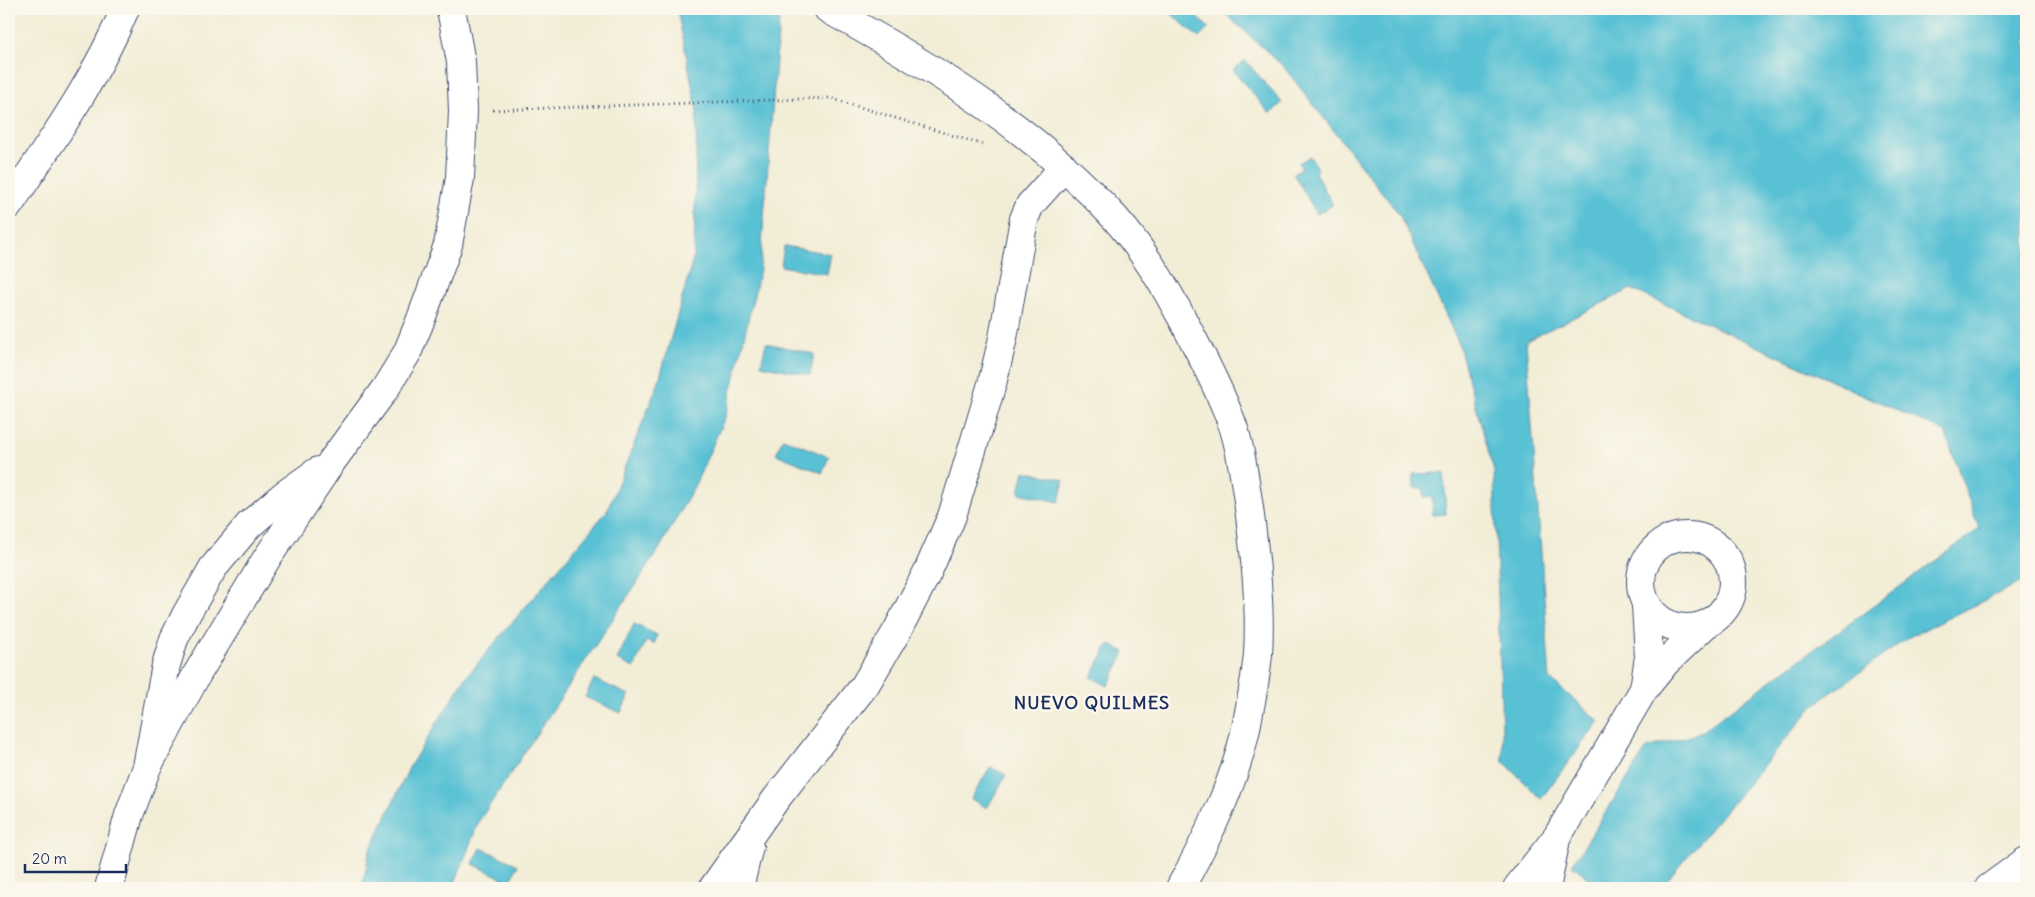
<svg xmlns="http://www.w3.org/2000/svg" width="2035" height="897" font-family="Delius,sans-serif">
  <rect width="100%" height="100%" fill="#fbf7ec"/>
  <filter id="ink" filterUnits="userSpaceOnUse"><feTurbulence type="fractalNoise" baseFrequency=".02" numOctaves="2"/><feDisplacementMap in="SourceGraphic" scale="10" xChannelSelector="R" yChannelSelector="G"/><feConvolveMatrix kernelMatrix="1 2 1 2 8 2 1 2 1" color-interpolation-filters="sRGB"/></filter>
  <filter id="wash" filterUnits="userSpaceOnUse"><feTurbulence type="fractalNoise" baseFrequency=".0096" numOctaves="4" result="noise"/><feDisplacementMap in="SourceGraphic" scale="20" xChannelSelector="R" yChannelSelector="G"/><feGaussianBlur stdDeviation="1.12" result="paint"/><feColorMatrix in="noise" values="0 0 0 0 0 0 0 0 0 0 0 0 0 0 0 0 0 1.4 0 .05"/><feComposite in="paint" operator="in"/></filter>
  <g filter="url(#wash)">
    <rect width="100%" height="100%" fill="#f2edd6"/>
    <path fill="#58c1d4" stroke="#3a7899" d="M677,9h103l-20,260 -34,146 -30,68 -38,68 -179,270 -26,67h-91l7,-35 41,-87 55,-88 142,-167 51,-127 36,-128 3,-146z
      M1168,9h20l21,19 -10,10 -32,-28z
      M1220,9h806v571l-117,57 -95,68 -153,183h-59l-30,-23 75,-117 51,-14 281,-205 -34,-97 -314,-143 -105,52 24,338 49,42 -58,78 -38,-38 -9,-290 -36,-129 -59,-128 -116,-148z
      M1245,60l37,43 -12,11 -37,-44z
      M1310,156l8,14 -3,2 18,33 -16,9 -24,-41 9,-5 -3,-5z
      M784,246l47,8 -4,20 -46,-8z
      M766,343l48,11 -4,21 -49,-10z
      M783,438l46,19 -7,16 -46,-19z
      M1024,471l40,9 -5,22 -40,-9z
      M1444,473l2,41 -13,1 -1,-19 -8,1 -1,-9h-9l-1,-14z
      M634,624l23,11 -3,9 -8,-3 -12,27 -17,-8z
      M1109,644l16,8 -17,34 -17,-9z
      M594,679l35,16 -8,18 -36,-16z
      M990,767l16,8 -19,33 -16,-9z
      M481,848l37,17 -8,17 -37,-18z"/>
  </g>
  <g filter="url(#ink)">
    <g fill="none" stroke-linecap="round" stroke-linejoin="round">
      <g stroke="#3b4c70" stroke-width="30">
        <path id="minor" d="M828,9c104,58 206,119 287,209 33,37 58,82 81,127 14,27 28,55 38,84 8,25 11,53 15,79 6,47 12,99 9,146 -2,23 -7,47 -11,69 -11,58 -39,114 -67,165
          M9,205c42,-63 87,-126 116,-196
          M1641 582a46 46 0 1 1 92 0a46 46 0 1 1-92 0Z
          M1644,689l5,-32 -3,-52
          M147,767l50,-93 70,-116 65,-97 53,-72 22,-36 14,-34 27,-74 12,-67 3,-67 -2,-49 -10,-53
          M109,888l20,-73 18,-48 19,-102 8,-26 13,-26 26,-45 36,-43 35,-30 34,-24
          M713,888l63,-89 89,-114 32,-54 31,-60 24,-55 40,-132 11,-46 21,-119 6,-14 34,-38
          M739,888l10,-42
          M1517,888l40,-51 87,-148 22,-27 40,-38
          M1546,888l9,-44
          M1989,888l37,-27"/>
      </g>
      <path stroke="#3b4c70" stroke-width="3" stroke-dasharray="1 4" stroke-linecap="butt" d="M493,110l337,-12 154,47"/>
      <use href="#minor" stroke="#fff" stroke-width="28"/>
    </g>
  </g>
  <g text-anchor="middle" stroke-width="5" stroke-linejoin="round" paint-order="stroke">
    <g font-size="18" font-weight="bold" letter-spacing="1" fill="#1b2f5e" stroke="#fbf7ec">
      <text x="1092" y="709">NUEVO QUILMES</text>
    </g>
  </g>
  <rect width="2035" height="897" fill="none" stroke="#fbf7ec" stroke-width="30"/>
  <path d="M25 864v8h101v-8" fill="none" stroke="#1b2f5e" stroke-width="2.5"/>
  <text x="32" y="864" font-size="15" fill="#1b2f5e" stroke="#fbf7ec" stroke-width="4" paint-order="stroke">20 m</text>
</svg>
